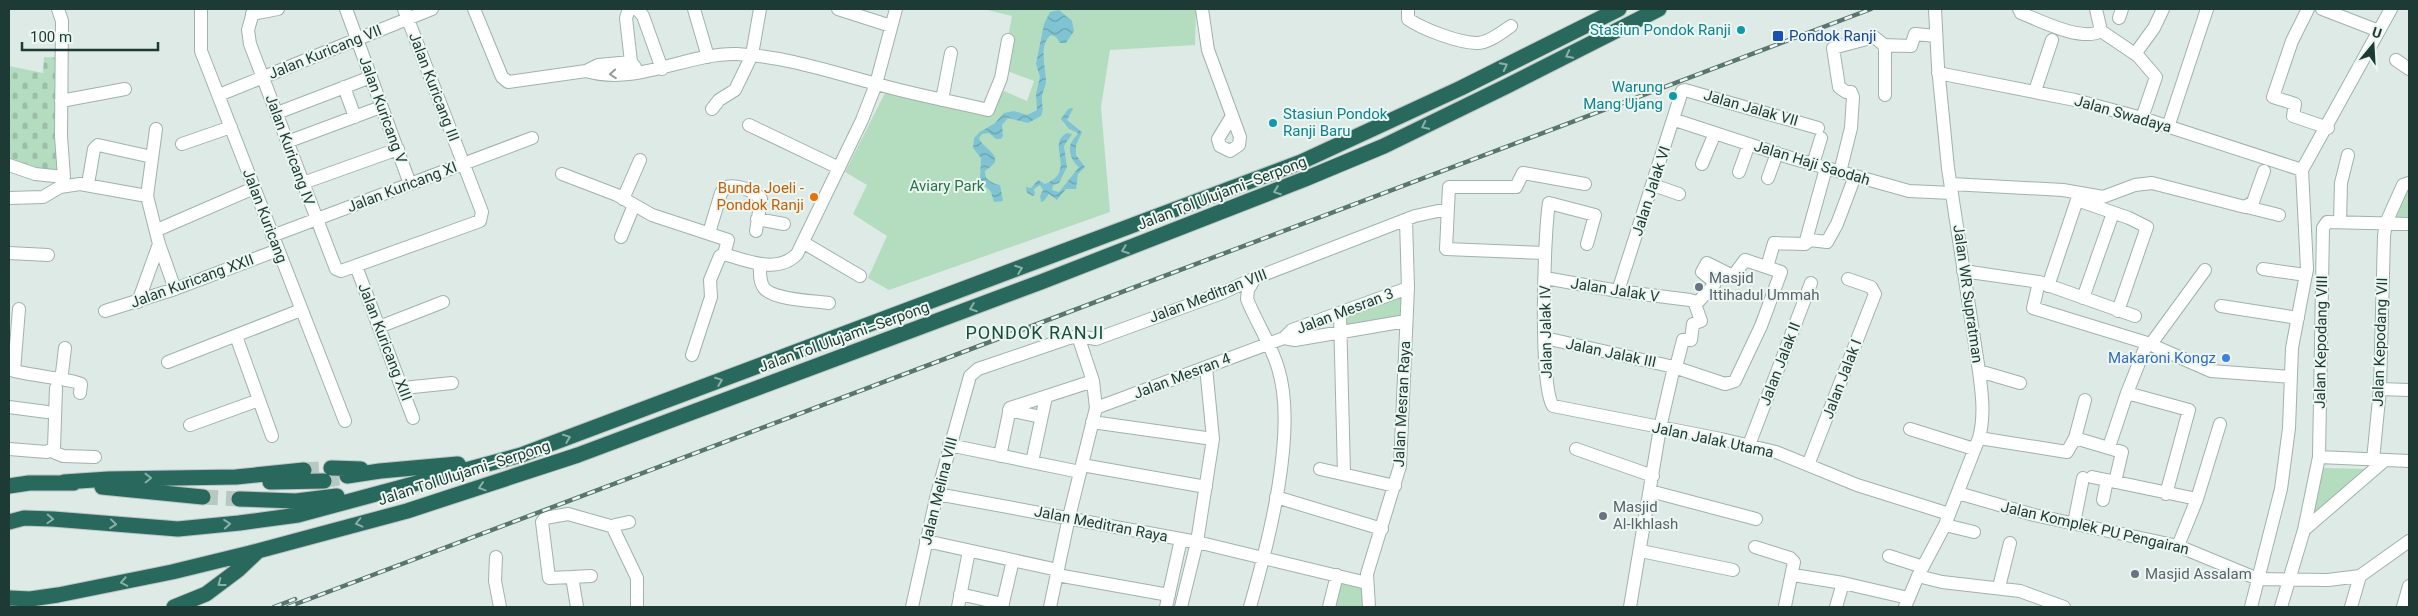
<svg xmlns="http://www.w3.org/2000/svg" width="2418" height="616" font-family="Roboto,sans-serif">
  <defs>
    <pattern id="cemetery-stones" width="16" height="16" patternUnits="userSpaceOnUse" patternTransform="scale(1.25)"><rect width="16" height="16" fill="#b4ddc0"/><path d="M2 7V4a2 2 0 0 1 4 0v3zM10 15v-3a2 2 0 0 1 4 0v3z" fill="#9abea6"/></pattern>
    <pattern id="water-waves" width="16" height="10" patternUnits="userSpaceOnUse" patternTransform="scale(1.25)"><rect width="16" height="10" fill="#80c4d4"/><path d="M0 5q4-4 8 0t8 0" fill="none" stroke="#68a0ad"/></pattern>
  </defs>
  <rect width="100%" height="100%" fill="#ddeae5"/>
  <path fill="#b4ddc0" d="M983,9h213l-1,36 -85,5 -9,57 9,105 -221,78 -21,-12 19,-42 -34,-22 14,-29 -22,-13 41,-81 100,25 11,-28 30,13 7,-20 -32,-12 10,-53z
    M2408,188l1,32h-16z
    M1407,290l-3,29 -61,9v-13z
    M2322,468l46,1 -50,49 -8,-6z
    M1337,575l30,11v21h-38z"/>
  <path fill="url(#cemetery-stones)" d="M44,57l20,1 4,75 -2,38 -20,3 -37,-12v-96l34,7z"/>
  <path fill="url(#water-waves)" d="M1059,10l13,11 2,10 -8,12h-6l-4,-6 -5,-2c-13,10 -5,32 -5,46 0,6 -5,13 -4,19 0,7 2,9 -1,16l-13,7 -20,-5 -6,7 1,11 -2,3h-5l-7,-6 -7,1 -3,4c2,8 19,15 16,24 -2,3 -7,7 -10,9 0,10 7,12 15,14l3,16 -9,1 -3,-10 -11,-12 1,-22 -8,-10 1,-10 6,-6 15,-9 9,-10 10,-2 13,4 10,-5 -1,-16 4,-17 -4,-13 8,-40 6,-12z
    M1071,108l2,1 -6,11 15,12 -6,13v10l9,12 -7,7 -2,15h-10l-9,11 -8,-6 -5,7 -3,1 -1,-6 3,-6 -3,-5 -6,4 1,5 -2,2 -6,-3 -1,-6 5,1 7,-8 7,4c33,-13 0,-40 22,-51l5,1 -8,12 3,21 -8,16 -6,2 -1,5 7,2 20,-25c-7,-5 -13,-19 -6,-27 1,-3 4,-4 5,-7l-9,-4 -8,-10 7,-10z"/>
  <g fill="none" stroke-linecap="round" stroke-linejoin="round">
    <path stroke="#b7c7c2" stroke-width="15" stroke-dasharray="15 8" stroke-linecap="butt" d="M304,470l27,-2
      M324,481l23,-5
      M203,497l36,2"/>
    <g stroke="#a0b2ac" stroke-width="14">
      <path id="minor" d="M201,9v42l144,370
        M254,9l-6,21 2,14 86,225 5,2 139,-50 2,-9 -78,-203
        M346,9l64,175
        M474,9l28,68 6,5 78,-11 12,-6 33,-3
        M629,9l-3,9 5,44 4,5
        M637,9l6,7 19,53
        M694,9l14,48
        M838,9l53,17
        M1202,9l6,41 32,87 -1,8 -9,6 -10,-5 -2,-7 14,-23
        M1408,9v10c14,10 51,24 69,24 12,0 25,-11 34,-17
        M2019,9l2,4c20,8 61,29 80,18
        M2096,9l5,22 37,25 18,21 -14,41
        M2308,9l-16,32 -19,56 22,7 -2,12 35,12
        M2322,9l57,22
        M252,14l26,-5
        M2119,18l3,-9
        M1885,45v50
        M2135,54l19,-26 9,-19
        M2396,60l13,9
        M586,71c51,15 101,-18 150,-17 47,2 92,17 137,29 38,11 77,18 115,27l13,-32 7,-38
        M1938,73l137,27 67,18 160,52
        M344,87l11,30
        M2035,91l17,-51
        M219,95l213,-86
        M942,100l9,-47
        M61,101l64,-12
        M712,109l7,-9 16,-10 17,-35 8,-46
        M277,113l94,-36
        M1675,120l116,38 118,33 43,2
        M749,125l90,43
        M2168,127l39,-118
        M156,129l-9,67 12,48 16,45
        M287,142l94,-35
        M182,144l49,-17
        M1702,164l13,-31
        M1813,164l8,-26
        M9,165l26,9 29,3 -3,-41 1,-115 -4,-12
        M2302,170l89,-161
        M1739,172l10,-28
        M1840,172l11,-44 2,-31 -2,-5h-5l-7,-5 -6,-39 41,-11 10,8 27,1 4,-12 21,2
        M562,174l55,21 35,20 76,25 -4,14 -4,2 -10,24 1,17 -19,58
        M1768,178l9,-25
        M303,183l95,-34
        M88,184l6,-35 4,-4 54,12
        M1951,184l112,6 40,7 32,-12 17,-2 93,24 8,-5 11,-31
        M1653,185l26,9
        M9,198l34,-1 17,-10 20,-3 67,12
        M623,199l17,-39
        M2247,207l32,8
        M757,219l27,5
        M2340,222l1,-39 7,-28
        M157,230l97,-42
        M709,233l12,-40 5,-6c11,-3 27,3 35,12l-5,32
        M272,236l260,-98
        M621,237l13,-32
        M804,243l56,33
        M1587,244l8,-29 -46,-12c-5,30 -10,183 4,203l168,33 55,13 81,33 92,29
        M1805,244l21,-76
        M9,253l39,2
        M1545,253l-99,-4 3,-62h67l7,-14 62,11
        M724,254c23,7 54,20 73,0l65,-134 14,-36 20,-75
        M760,264c0,8 -1,17 4,24 9,12 51,13 65,15
        M356,266l57,152
        M1767,267l7,-24 31,1 5,-4 17,2 10,-18 18,-48
        M2263,269l43,6
        M1963,271l76,11 96,34
        M1545,278l73,13 72,9 7,3 17,-18v-3l-12,-10 5,-9 26,13 12,-16 36,12 -20,54 -26,55 -10,3 -51,-17 -129,-29
        M2039,282l-6,26 114,35 64,28 79,6
        M2048,286l29,-86 52,18 18,9 -29,84
        M1618,291l64,-200 3,-1 133,38
        M2083,298l30,-85
        M138,302l21,-58
        M2221,306l77,12
        M19,309l-5,62c11,3 64,10 67,13l-1,9
        M105,311l70,-22 103,-39
        M1340,314l4,160
        M379,327l64,-25
        M236,336l36,100
        M1284,338l11,2 111,-19
        M2151,344l54,-74
        M168,362l133,-52
        M1676,367l7,-27h8l2,-16 8,-3 -7,-20
        M1979,371l41,12
        M58,380l4,-7 3,-25
        M403,388l49,-5
        M2380,389l29,1
        M2127,393l62,17 -23,84
        M9,407l38,5
        M1096,408l188,-70 8,-8 116,-42
        M1009,410l32,7
        M1092,422l121,17
        M190,425l69,-25
        M1910,429l64,20
        M1979,438l88,14 8,-14 10,-38
        M2075,438l47,14 -7,30
        M949,445l131,27
        M1749,445l62,-162
        M2109,447l18,-54 20,-50
        M9,449l38,3 7,-4 2,-60
        M1576,449l77,27
        M51,451l12,5 32,1
        M1000,456l10,-48 83,-27
        M2319,457l4,-229 4,-6 82,2
        M2373,460l7,-71 4,-153 2,-13 17,-38 6,-2
        M1032,462l14,-65
        M1082,465l124,22
        M1808,465l67,-171 -4,-7 -23,-8
        M1320,469l75,17
        M2092,477l105,22
        M1650,491l106,28
        M1958,493l76,22 144,31 80,33 70,1 32,-4 49,-35
        M937,494l260,48 170,41
        M1276,497l106,32
        M2103,500l4,-20
        M629,522l-14,3 -1,5 23,48v29
        M2074,523l9,-45
        M1945,525l29,7
        M2304,530l80,-69
        M926,541l132,29
        M2178,546l19,-47 23,-75
        M1755,547l35,11 4,4 -9,44
        M1641,551l92,19
        M1889,556l34,11
        M496,557l-1,24 5,26
        M1057,575l112,20
        M1793,575l50,8 65,15
        M1918,576l24,6 78,9 44,16
        M572,577l19,-1
        M1999,587l11,-44
        M960,594l43,10
        M577,607l-5,-30 -23,1 -7,-56 3,-4 23,-4 46,13
        M912,607l25,-113 33,-118 8,-7 88,-30 12,-3 18,3 126,-46 33,-15 160,-62 32,-7
        M958,607l11,-56
        M1002,607l11,-47
        M1050,607l19,-90 27,-109 -3,-27 -15,-45
        M1166,607l15,-68
        M1181,607l16,-65 16,-103 -7,-72
        M1250,607c18,-63 48,-176 28,-239 -7,-24 -22,-46 -31,-69l1,-9 7,-12
        M1329,607l8,-32
        M1369,607l-2,-33 33,-108 8,-178 -2,-68
        M1630,607l30,-179 14,-61
        M1836,607l7,-24
        M1905,607l13,-31 27,-51 34,-87c6,-23 3,-44 0,-67l-31,-203 -10,-101 -3,-58
        M2251,607l30,-118 8,-61 3,-80 15,-79 -5,-99
        M2281,607l23,-77 15,-73 90,4
        M2351,607l9,-31
        M2403,607l6,-21"/>
    </g>
    <g stroke="#bcc4c2" stroke-width="17">
      <path id="highway" d="M331,468l30,1
        M347,476l33,-5 78,-7
        M64,482l45,-3 127,-2 68,-7
        M270,482l54,-1
        M9,486l20,-3h45
        M102,487l101,10
        M239,499l57,2 41,-5
        M9,522l15,-4 29,1 125,10 61,-6 59,-8 223,-60 780,-293 160,-74 158,-79
        M9,598l21,1 28,-4 114,-23 78,-19 157,-42 171,-56 463,-173 264,-103 79,-33 123,-60 152,-77
        M174,607l32,-13 32,-24 19,-18"/>
    </g>
    <use href="#minor" stroke="#fff" stroke-width="12"/>
    <use href="#highway" stroke="#28685d" stroke-width="15"/>
    <g stroke="#58766f" stroke-width="4.5">
      <path id="rail" d="M274,607l21,-8
        M288,607l1583,-598"/>
    </g>
    <use href="#rail" stroke="#edf7f2" stroke-width="2.5" stroke-dasharray="8" stroke-linecap="butt"/>
  </g>
  <defs><path id="oneway-chevron" d="M-2-3.5L2.5 0L-2 3.5" fill="none" stroke-width="1.6" stroke-linecap="round" stroke-linejoin="round" transform="scale(1.25)"/></defs>
  <g stroke="#8ab0a8">
    <use href="#oneway-chevron" transform="translate(1569 55) rotate(153)"/>
    <use href="#oneway-chevron" transform="translate(1504 66) rotate(-27)"/>
    <use href="#oneway-chevron" transform="translate(1425 126) rotate(154)"/>
    <use href="#oneway-chevron" transform="translate(1277 191) rotate(159)"/>
    <use href="#oneway-chevron" transform="translate(1125 250) rotate(159)"/>
    <use href="#oneway-chevron" transform="translate(1019 269) rotate(-21)"/>
    <use href="#oneway-chevron" transform="translate(973 308) rotate(160)"/>
    <use href="#oneway-chevron" transform="translate(719 381) rotate(-21)"/>
    <use href="#oneway-chevron" transform="translate(567 438) rotate(-21)"/>
    <use href="#oneway-chevron" transform="translate(148 478) rotate(-1)"/>
    <use href="#oneway-chevron" transform="translate(482 487) rotate(162)"/>
    <use href="#oneway-chevron" transform="translate(50 519) rotate(2)"/>
    <use href="#oneway-chevron" transform="translate(359 523) rotate(166)"/>
    <use href="#oneway-chevron" transform="translate(113 524) rotate(6)"/>
    <use href="#oneway-chevron" transform="translate(227 524) rotate(-5)"/>
    <use href="#oneway-chevron" transform="translate(124 582) rotate(169)"/>
    <use href="#oneway-chevron" transform="translate(221 583) rotate(143)"/>
  </g>
  <use stroke="#8e9c9a" href="#oneway-chevron" transform="translate(613 74) rotate(176)"/>
  <g fill="#0f9aa8" stroke="#edf7f2" stroke-width="2">
    <circle cx="1741" cy="30" r="5"/>
    <circle cx="1673" cy="96" r="5"/>
    <circle cx="1273" cy="123" r="5"/>
  </g>
  <rect fill="#1a4fb4" stroke="#edf7f2" stroke-width="2" x="1772" y="30" width="12" height="12" rx="2.5"/>
  <circle fill="#e8710a" stroke="#edf7f2" stroke-width="2" cx="814" cy="197" r="5"/>
  <g fill="#6b7280" stroke="#edf7f2" stroke-width="2">
    <circle cx="1699" cy="287" r="5"/>
    <circle cx="1603" cy="516" r="5"/>
    <circle cx="2135" cy="574" r="5"/>
  </g>
  <circle fill="#3f7fe0" stroke="#edf7f2" stroke-width="2" cx="2226" cy="358" r="5"/>
  <g text-anchor="middle" stroke-width="4" stroke-linejoin="round" paint-order="stroke">
    <g font-size="15" fill="#0d838f" stroke="#edf7f2" text-anchor="end">
      <text x="1731" y="35">Stasiun Pondok Ranji</text>
      <text x="1663" y="92">Warung<tspan x="1663" dy="17">Mang Ujang</tspan></text>
      <text x="1283" y="119" text-anchor="start">Stasiun Pondok<tspan x="1283" dy="17">Ranji Baru</tspan></text>
    </g>
    <g font-size="15" fill="#164399" stroke="#edf7f2" text-anchor="start">
      <text x="1789" y="41">Pondok Ranji</text>
    </g>
    <g font-size="15" fill="#1e3a34" stroke="#edf7f2">
      <text transform="translate(325 52) rotate(-22)" y="5">Jalan Kuricang VII</text>
      <text transform="translate(434 87) rotate(69)" y="5">Jalan Kuricang III</text>
      <text transform="translate(1751 108) rotate(16)" y="5">Jalan Jalak VII</text>
      <text transform="translate(383 110) rotate(70)" y="5">Jalan Kuricang V</text>
      <text transform="translate(2123 114) rotate(16)" y="5">Jalan Swadaya</text>
      <text transform="translate(290 150) rotate(70)" y="5">Jalan Kuricang IV</text>
      <text transform="translate(1812 163) rotate(17)" y="5">Jalan Haji Saodah</text>
      <text transform="translate(402 187) rotate(-21)" y="5">Jalan Kuricang XI</text>
      <text transform="translate(1651 191) rotate(-72)" y="5">Jalan Jalak VI</text>
      <text transform="translate(1222 193) rotate(-21)" y="5">Jalan Tol Ulujami–Serpong</text>
      <text transform="translate(265 216) rotate(69)" y="5">Jalan Kuricang</text>
      <text transform="translate(192 281) rotate(-20)" y="5">Jalan Kuricang XXII</text>
      <text transform="translate(1615 290) rotate(9)" y="5">Jalan Jalak V</text>
      <text transform="translate(1968 294) rotate(82)" y="5">Jalan WR Supratman</text>
      <text transform="translate(1208 296) rotate(-21)" y="5">Jalan Meditran VIII</text>
      <text transform="translate(1345 311) rotate(-21)" y="5">Jalan Mesran 3</text>
      <text transform="translate(1546 332) rotate(-91)" y="5">Jalan Jalak IV</text>
      <text transform="translate(844 337) rotate(-20)" y="5">Jalan Tol Ulujami–Serpong</text>
      <text transform="translate(385 342) rotate(69)" y="5">Jalan Kuricang XIII</text>
      <text transform="translate(2321 342) rotate(-89)" y="5">Jalan Kepodang VIII</text>
      <text transform="translate(2380 342) rotate(-88)" y="5">Jalan Kepodang VII</text>
      <text transform="translate(1611 353) rotate(12)" y="5">Jalan Jalak III</text>
      <text transform="translate(1780 364) rotate(-69)" y="5">Jalan Jalak II</text>
      <text transform="translate(1182 376) rotate(-21)" y="5">Jalan Mesran 4</text>
      <text transform="translate(1842 379) rotate(-69)" y="5">Jalan Jalak I</text>
      <text transform="translate(1402 404) rotate(-87)" y="5">Jalan Mesran Raya</text>
      <text transform="translate(1713 440) rotate(12)" y="5">Jalan Jalak Utama</text>
      <text transform="translate(464 473) rotate(-18)" y="5">Jalan Tol Ulujami–Serpong</text>
      <text transform="translate(939 491) rotate(-76)" y="5">Jalan Melina VIII</text>
      <text transform="translate(1101 524) rotate(11)" y="5">Jalan Meditran Raya</text>
      <text transform="translate(2095 528) rotate(13)" y="5">Jalan Komplek PU Pengairan</text>
    </g>
    <g font-size="15" fill="#267346" stroke="#edf7f2">
      <text x="947" y="191">Aviary Park</text>
    </g>
    <g font-size="15" fill="#c56008" stroke="#edf7f2" text-anchor="end">
      <text x="804" y="193">Bunda Joeli -<tspan x="804" dy="17">Pondok Ranji</tspan></text>
    </g>
    <g font-size="15" fill="#5b616d" stroke="#edf7f2" text-anchor="start">
      <text x="1709" y="283">Masjid<tspan x="1709" dy="17">Ittihadul Ummah</tspan></text>
      <text x="1613" y="512">Masjid<tspan x="1613" dy="17">Al-Ikhlash</tspan></text>
      <text x="2145" y="579">Masjid Assalam</text>
    </g>
    <g font-size="15" fill="#366cbe" stroke="#edf7f2" text-anchor="end">
      <text x="2216" y="363">Makaroni Kongz</text>
    </g>
    <g font-size="18" letter-spacing="1" fill="#194d42" stroke="#edf7f2">
      <text x="1035" y="339">PONDOK RANJI</text>
    </g>
  </g>
  <rect width="2418" height="616" fill="none" stroke="#1e3a34" stroke-width="20"/>
  <g transform="translate(2373 45) rotate(18)" stroke="#edf7f2" stroke-width="4" paint-order="stroke">
  <path d="M0-4L9 19L0 12L-9 19Z" fill="#1e3a34"/>
  <text y="-8" font-size="14" font-weight="bold" text-anchor="middle" fill="#1e3a34">U</text>
  </g>
  <path d="M22 42v8h136v-8" fill="none" stroke="#1e3a34" stroke-width="2.5"/>
  <text x="30" y="42" font-size="15" fill="#1e3a34" stroke="#edf7f2" stroke-width="4" paint-order="stroke">100 m</text>
</svg>
